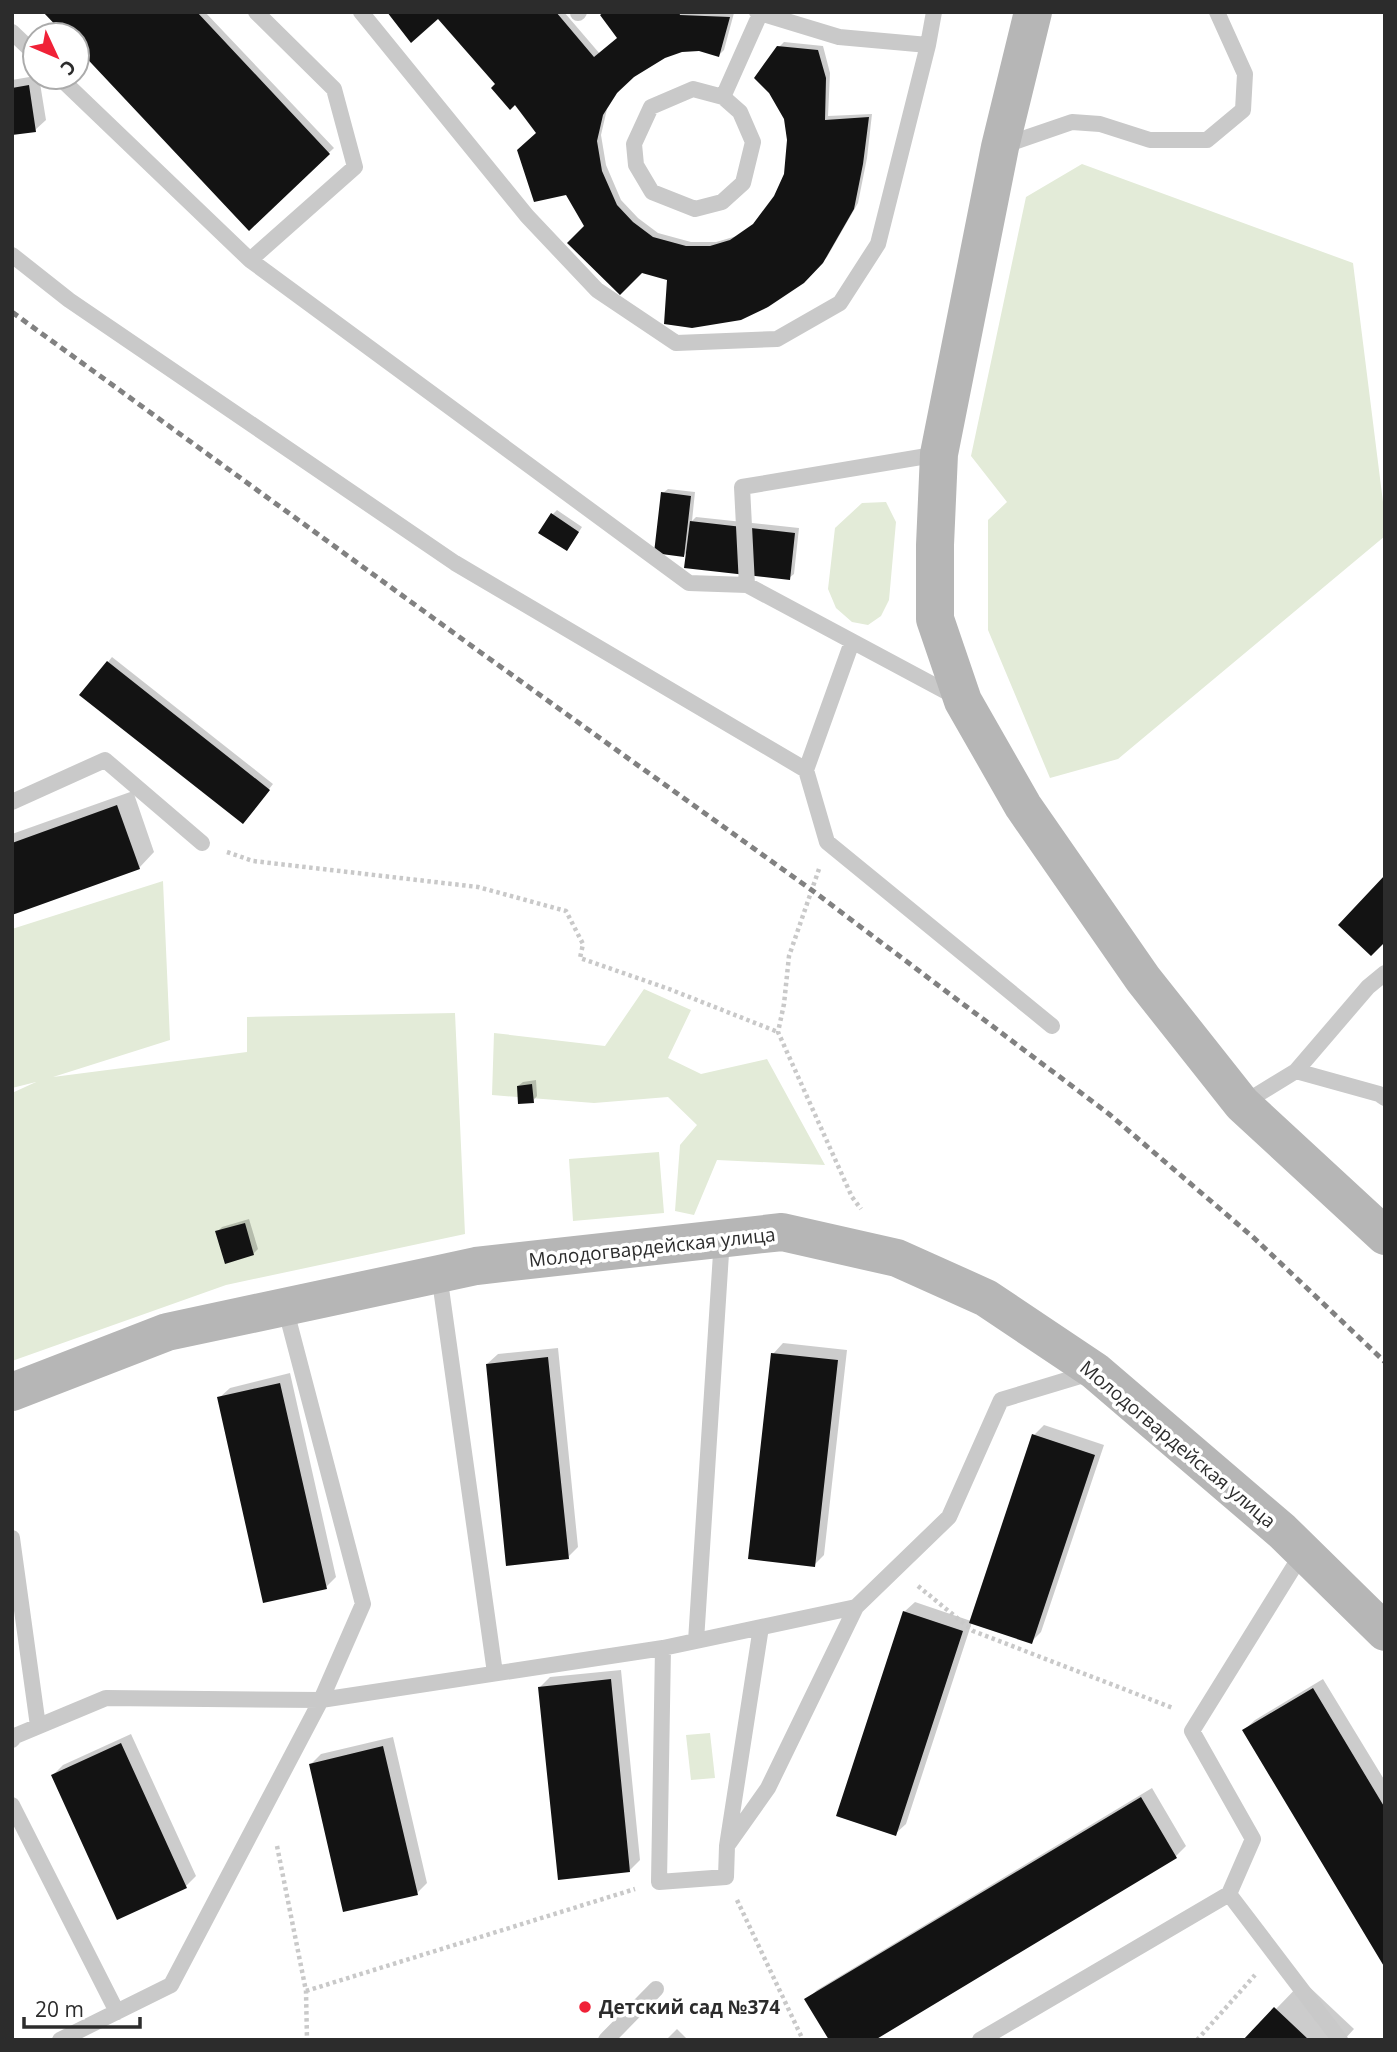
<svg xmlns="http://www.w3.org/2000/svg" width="1397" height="2052" font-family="'Open Sans',sans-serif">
  <rect width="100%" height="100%" fill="#fff"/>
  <path fill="#e3ebd8" d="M1082,164l271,99 32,255v18l-267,223 -68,19 -62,-148v-110l19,-18 -36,-46 55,-259z
    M886,502l10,20 -7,78 -8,16 -13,9 -16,-3 -16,-14 -8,-19 7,-61 27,-25z
    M163,881l7,159 -117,37 194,-25v-35l208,-4 10,221 -239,51 -214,76v-268l24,-11 -24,6v-159z
    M644,989l47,21 -23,48 33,16 66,-15 58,106 -108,-5 -23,55 -19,-4 5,-66 17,-20 -29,-28 -74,6 -102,-8 2,-62 111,13z
    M659,1152l5,61 -91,8 -4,-62z
    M710,1733l5,45 -24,2 -5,-45z"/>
  <path fill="#0003" d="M46,12h159l129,136 -85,80 -172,-183v-10h-10z
    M389,12h175l36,42 19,-16 -13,-26 128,1 -10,37 -5,5 -20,-6 -18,1 -17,7 -31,19 -12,11 -14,22 -6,26 5,30 15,35 17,18 20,15 33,9h25l21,-6 20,-14 19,-25 9,-23 3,-34 -9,-93 5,-5 39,4 7,27 -2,43 44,-2 -5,44 -9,45 -31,54 -24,25 -134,-3 -83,-53 -47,-93 -101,-116z
    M35,76l4,1 7,43 -11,10 -23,4v-54z
    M668,489l27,3 -3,29 4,-4 103,11 -5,46 -5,4 -101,-27 -5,5 -20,-63z
    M557,510l25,17 -11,17 -19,-29z
    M112,657l161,127 -26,33 -139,-155z
    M133,791l21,61 -15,16 -127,45v-79z
    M536,1080l1,16 -4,5 -15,-15 5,-4z
    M249,1219l9,30 -5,5 -36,-22 5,-5z
    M783,1343l64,7 -23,205 -10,10 -41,-211z
    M558,1348l20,199 -10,10 -81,-193 11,-10z
    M290,1373l46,204 -10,10 -107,-189 11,-10z
    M1044,1425l60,20 -63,187 -10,10 -59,-20 -66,202 -11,10 9,-222 11,-10 56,19 63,-186z
    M621,1670l19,190 -10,10 -90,-183 10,-10z
    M1323,1679l62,102v183l-141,-234 11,-10z
    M131,1734l65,142 -10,10 -133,-111 10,-10z
    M393,1737l34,146 -10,10 -107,-128 11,-11z
    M1152,1788l34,58 -10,10 -304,184 -65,-40 10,-10z
    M1303,1981l51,48 -10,11h-98z
    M677,2029l11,11h-22z"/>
  <path fill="#131313" d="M43,12h154l133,142 -81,77 -172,-183v-13h-12z
    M387,12h169l38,45 23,-19 -17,-23 4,-3h75l1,3 50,2 -11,40 -20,-6 -17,1 -17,6 -31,19 -17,16 -14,22 -6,26 5,30 15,34 16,17 20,15 33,9h24l20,-6 23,-16 21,-28 10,-22 3,-34 -3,-21 -15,-26 -15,-15 23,-32 41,4 8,28 -1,42 44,-3 -6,47 -9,45 -31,54 -19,20 -36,24 -27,13 -49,8 -28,-4 3,-44 -25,-7 -22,22 -53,-52 17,-17 -18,-31 -32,7 -17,-52 19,-17 -21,-28 -5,5 -19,-22 4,-4 -57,-65 -27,24z
    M29,85l7,47 -24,3v-47z
    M661,492l30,4 -7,61 -30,-4z
    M551,513l28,19 -12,19 -29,-18z
    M690,521l105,12 -5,47 -106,-12z
    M107,661l163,129 -27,34 -164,-129z
    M117,805l23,64 -128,46v-72z
    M1385,875v67l-14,14 -33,-31z
    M532,1084l2,19 -16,1 -1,-18z
    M245,1223l9,32 -29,9 -10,-33z
    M771,1353l67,7 -23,207 -67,-8z
    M548,1357l21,202 -63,7 -20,-202z
    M280,1383l47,206 -64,14 -46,-206z
    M1032,1434l63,21 -63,189 -63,-21z
    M903,1611l60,20 -67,205 -60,-20z
    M611,1679l19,193 -72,8 -20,-193z
    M1313,1688l72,120v160l-143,-238z
    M121,1743l66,145 -70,32 -66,-145z
    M383,1746l35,149 -75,17 -34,-148z
    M1141,1797l36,61 -302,182h-46l-25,-41z
    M1274,2007l35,33h-66z"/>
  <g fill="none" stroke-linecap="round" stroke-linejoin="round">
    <path stroke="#c9c9c9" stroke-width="4.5" stroke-dasharray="3.5 3.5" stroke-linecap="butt" d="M227,852l26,9 225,26 88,24 17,33 -3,14 89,31 109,43
      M819,869l-30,87 -5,48 -6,28 74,165 9,12
      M918,1586l55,45 200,77
      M277,1846l29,145 1,49
      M737,1900l66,140
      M306,1991l329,-102
      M1197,2040l58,-65"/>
    <path stroke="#c9c9c9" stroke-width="16" d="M361,12l166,204 70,74 79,53 101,-4 63,-36 38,-59 50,-199 6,-33
      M757,12l82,25 89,8
      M578,13l1,-1
      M12,32l23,22
      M59,77l191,183 439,323 58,2
      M723,97l-30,-8 -42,18 -17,37 2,21 16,27 43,17 27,-7 21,-19 10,-41 -13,-30 -17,-15 37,-83
      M1002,146l70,-24 28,2 50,16h57l36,-30 2,-36 -28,-62
      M12,255l57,45 386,263 351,207 46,-128
      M250,260l105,-93 -21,-78 -78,-77
      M939,454l-197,33 5,98 211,113
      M806,770l21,72 225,184
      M12,802l93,-42 97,83
      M1296,1071l83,23 6,4
      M1242,1104l54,-33 72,-84 17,-14
      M439,1274l56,399
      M12,1538l26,188
      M1303,1552l-111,179 61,108 -24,55 111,146
      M761,1627l-34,219 41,-58 88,-181
      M696,1641l26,-403
      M12,1740l3,-4 91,-38 215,2 342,-52
      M12,1805l105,207
      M727,1846l-1,31 -67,5 4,-234 193,-41 93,-90 52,-117 89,-27
      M60,2040l111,-55 150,-285 42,-96 -78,-297
      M606,2040l50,-51
      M980,2040l249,-146"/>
    <path stroke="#b6b6b6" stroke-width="38" d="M1033,12l-33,135 -61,307 -4,91v74l28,82 60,105 120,173 99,125 143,132
      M12,1392l155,-60 272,-58 37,-8 306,-34 115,26 89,40 109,73 187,160 103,101"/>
    <path stroke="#818181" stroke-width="5" stroke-dasharray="7 5" stroke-linecap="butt" d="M12,312l468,340 333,239 296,223 145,124 131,124"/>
  </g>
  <circle fill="#f02137" stroke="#fff" stroke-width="2.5" cx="585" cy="2007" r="7"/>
  <g text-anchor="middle" stroke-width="7" stroke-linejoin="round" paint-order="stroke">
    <g font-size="19" fill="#2c2c2c" stroke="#fff">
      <text transform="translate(652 1247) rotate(-6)" y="7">Молодогвардейская улица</text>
      <text transform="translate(1178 1444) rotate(40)" y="7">Молодогвардейская улица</text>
    </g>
    <g font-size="19" font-weight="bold" fill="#2c2c2c" stroke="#fff" text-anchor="start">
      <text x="599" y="2014">Детский сад №374</text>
    </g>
  </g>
  <rect width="1397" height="2052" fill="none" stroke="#2c2c2c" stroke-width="28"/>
  <g transform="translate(56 56) rotate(134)"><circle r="33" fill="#ffffff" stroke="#ababab" stroke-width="2"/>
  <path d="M0-5L12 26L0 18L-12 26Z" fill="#f02137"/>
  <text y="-10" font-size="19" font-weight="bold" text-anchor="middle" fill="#2c2c2c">С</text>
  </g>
  <path d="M24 2017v10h116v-10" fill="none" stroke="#2c2c2c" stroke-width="3.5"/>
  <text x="35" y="2017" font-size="21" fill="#2c2c2c" stroke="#ffffff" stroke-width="5" paint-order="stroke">20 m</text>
</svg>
